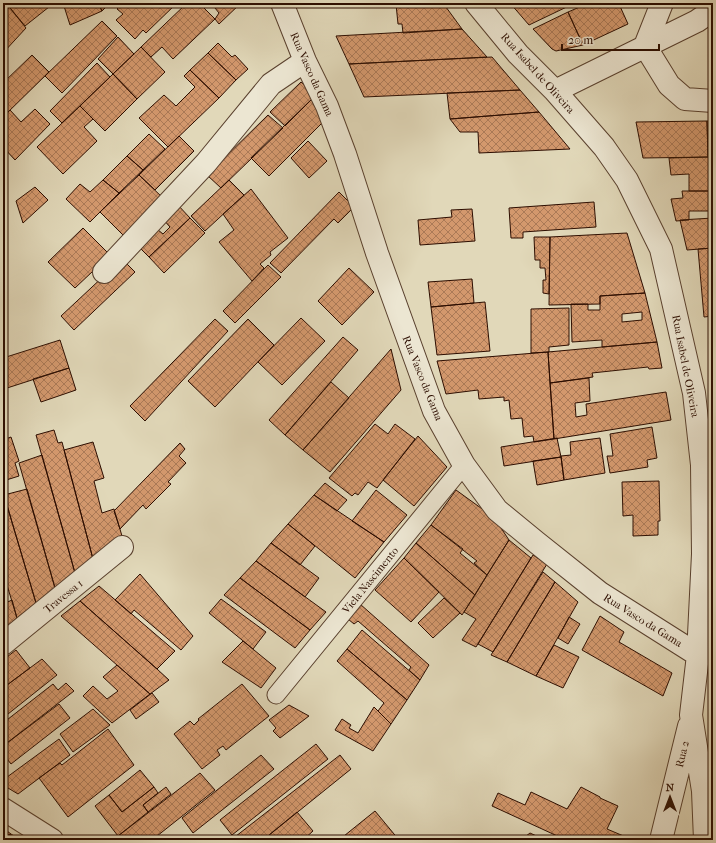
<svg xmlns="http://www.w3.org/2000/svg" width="716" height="843" font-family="'IM FELL French Canon',serif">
  <defs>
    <pattern id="building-cross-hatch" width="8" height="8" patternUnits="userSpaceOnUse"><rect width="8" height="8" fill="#d3986d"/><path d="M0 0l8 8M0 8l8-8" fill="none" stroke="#ab7a57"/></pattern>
  </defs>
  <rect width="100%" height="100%" fill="#e1d8b9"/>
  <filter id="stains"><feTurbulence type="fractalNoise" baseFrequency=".005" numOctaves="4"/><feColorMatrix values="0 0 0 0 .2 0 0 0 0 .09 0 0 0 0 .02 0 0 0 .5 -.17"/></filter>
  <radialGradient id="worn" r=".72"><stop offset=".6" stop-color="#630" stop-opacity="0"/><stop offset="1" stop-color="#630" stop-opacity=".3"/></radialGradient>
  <path fill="url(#building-cross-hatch)" stroke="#2c0d00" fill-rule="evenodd" d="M3,3h3l20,25 -23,25z
    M6,3h48l-29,23z
    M63,3h35l4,8 -32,14z
    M98,3h12l-8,8z
    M123,3h54l-31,30 -3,-3 -8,9 -19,-19 7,-6 -6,-5z
    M187,3h12l16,16 -42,40 -11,-12 -11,10 -10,-10z
    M211,3h30l-22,21 -4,-5 4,-6z
    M443,3l19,26 -59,4 -1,-9h-4l-2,-20z
    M510,3h65l-46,22z
    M589,3h34l-4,1 9,20 -45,21 -15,-33z
    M568,12l15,33 -27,6 -4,-2 -19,-20z
    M102,21l15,15 -55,57 -17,-17z
    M462,29l25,28 -138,7 -13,-28z
    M118,37l16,17 -21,20 -15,-15z
    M218,43l14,14 3,-2 13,14 -12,11 -28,-27z
    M141,47l24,25 -28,27 -24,-25z
    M208,53l28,27 -17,18 -29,-28z
    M32,55l17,17 -46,45v-34z
    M492,57l28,33 -156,7 -15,-33z
    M97,63l13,14 -48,46 -12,-12z
    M190,70l29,28 -51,49 -29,-29 25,-23 12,11 19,-19 -11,-11z
    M113,74l24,25 -32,32 -25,-25z
    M301,82l15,13 -31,31 -15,-14z
    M520,90l19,22 -89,7 -3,-26z
    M316,95l13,21 -60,60 -18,-18z
    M80,106l13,13 -9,8 13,14 -34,33 -26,-27z
    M35,109l15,15 -35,36 -12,-13v-30l7,-7 11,12z
    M539,112l31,37 -91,4 -1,-21h-18l-10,-13z
    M268,115l15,13 -62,60 -14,-13z
    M707,121l1,36 -65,1 -7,-36z
    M707,121h6v36h-5z
    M149,134l16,15 -22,21 -16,-14z
    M179,136l15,15 -39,39 -16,-15z
    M308,141l19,20 -18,17 -18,-20z
    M127,156l16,14 -24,23 -16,-13z
    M708,157h5v34h-24v-17l-18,1 -2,-17z
    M139,175l24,23 -38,39 -25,-25z
    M103,180l16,13 -29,29 -24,-23 14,-15 10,8z
    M229,180l15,15 -39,36 -14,-15z
    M35,187l13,13 -25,23 -7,-22z
    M251,189l37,49 -18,14 1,3 -11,9 4,4 -12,13 -33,-39 15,-12 -11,-16z
    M682,191h31v20h-24v9l-13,1 -5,-22 12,-1z
    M339,192l15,15 -16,16 -4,-4 -53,54 -11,-10z
    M594,202l2,25 -73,5v6h-12l-2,-30z
    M177,204l13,14 -41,39 -10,-10 18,-18 6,5 7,-7 -8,-9z
    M472,209l3,32 -55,4 -2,-25 34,-3 -1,-7z
    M190,218l15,15 -41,40 -15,-16z
    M713,218v30l-26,2 -7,-30z
    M83,228l27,27 -35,33 -27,-26z
    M627,233l18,60 -45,3v8l-51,1 1,-68z
    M534,237h16l-1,57 -6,-1v-13h3l-1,-12h-5v-8h-5z
    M713,248v68l-9,1 -6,-68z
    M122,259l13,13 -61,58 -13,-14z
    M268,265l13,12 -46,46 -12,-12z
    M349,268l25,24 -32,33 -24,-24z
    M472,279l2,24 -43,4 -3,-25z
    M645,293l12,49 -55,5v-7l-30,2 -1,-38h17v6h12v-14zM642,312v8l-20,2v-8z
    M485,302l5,49 -53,4 -6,-48z
    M569,308v37l-20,2v5l-18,1v-44z
    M301,318l24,23 -43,44 -24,-23z
    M215,319l13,12 -83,90 -15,-15z
    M248,319l26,26 -59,62 -27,-26z
    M343,337l15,13 -73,85 -16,-15z
    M60,340l9,28 -65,21 -1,-31z
    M657,342l5,26 -13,1 -1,-2 -56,6 1,4 -43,6 -2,-31z
    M391,349l10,41 -71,82 -27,-22z
    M548,352l6,87 -20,3 -1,-6 -9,1 -2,-19 -11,1 -2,-19 -5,1v-4l-25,2 -1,-9 -32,4 -9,-33z
    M69,368l7,22 -35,12 -8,-23z
    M589,378l1,23 -15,2 1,14 11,-2 -1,-11 80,-12 5,28 -117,19 -4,-56z
    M331,382l18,16 -46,52 -18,-15z
    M375,424l13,10 7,-10 20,15 -38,49 -9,-6 -10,13 -3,-2 -3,3 -23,-18z
    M652,427l5,31 -10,2 1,7 -38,6 -3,-17h6l-3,-22z
    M54,430l4,13 4,-1 31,117 -18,14 -39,-138z
    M418,436l29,31 -33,39 -31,-26z
    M11,437l8,24 -4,2 4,13 -16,5v-41z
    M557,438l4,19 -57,9 -3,-19z
    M600,438l5,35 -41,7 -3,-24 10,-1 -1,-13z
    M93,442l11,36 -10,3 8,32 12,-4 8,27 -29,23 -29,-109z
    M180,443l5,6 -6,7 7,7 -18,19 3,2 -25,25 -3,-4 -23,24 -6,-18z
    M42,455l33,118 -20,15 -36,-125z
    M561,457l3,23 -27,5 -4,-24z
    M659,481l1,40h-2v14l-25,1v-21l-10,1 -1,-34z
    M325,483l22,17 -10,11 -23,-16z
    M27,489l28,99 -19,15 -32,-108z
    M376,490l31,25 -23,27 -32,-21z
    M456,490l29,21 14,14 10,15 -22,35 -13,-12 3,-2 -46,-36z
    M3,492l33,111 -19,15 -14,-46z
    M314,495l70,47 -29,36 -67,-54z
    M288,524l27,22 -15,19 -29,-22z
    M431,525l32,24 -3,4 27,22 -12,20 -59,-52z
    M509,540l22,18 -55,89 -14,-7 14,-21 -12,-7z
    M271,543l48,35 -14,19 -49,-36z
    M416,543l59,52 -13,20 -58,-57z
    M533,555l14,9 -54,88 -15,-8z
    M404,558l35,34 -28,30 -36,-32z
    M256,561l70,51 -16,18 -70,-52z
    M543,572l12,10 -48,80 -16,-7z
    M140,574l53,62 -12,14 -47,-40 -3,4 -16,-14z
    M240,578l70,52 -15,18 -71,-53z
    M555,582l23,20 -42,74 -29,-14z
    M99,586l76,65 -18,18 -77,-68z
    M444,598l16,15 -27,25 -15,-15z
    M221,599l45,33 -13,17 -44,-36z
    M12,600l5,18 -11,9 -3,-7v-16z
    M80,601l77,68 12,11 -19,14 -89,-78z
    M360,604l69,61 -9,15 -11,-10 2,-3 -53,-46 -4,3 -6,-5z
    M600,616l24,16 -5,10 53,31 -9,23 -81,-46z
    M569,617l11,7 -12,20 -10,-6z
    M362,630l58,50 -13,20 -60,-51z
    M243,641l33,27 -15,20 -39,-26z
    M554,645l25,12 -16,31 -27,-12z
    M347,649l60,51 -16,24 -13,-13 6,-8 -47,-42z
    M16,650l14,18 -27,20v-28z
    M42,659l15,16 -54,43v-30z
    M117,665l33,29 -38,29 -29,-27 10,-10 14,13 11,-8 -15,-14z
    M66,683l8,8 -71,55v-23l50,-39 5,6z
    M242,684l27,32 -43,34 -3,-4 -6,4 3,5 -18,14 -28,-35 16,-13 4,4 5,-5 -1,-1z
    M152,693l7,9 -23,17 -6,-9z
    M59,704l11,14 -59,46 -8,-10v-8z
    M289,705l20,11 -29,22 -7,-7 3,-3 -7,-8z
    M374,707l17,17 -18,27 -38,-21 7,-11 9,6 -2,3 9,5z
    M93,709l17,16 -37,27 -13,-18z
    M108,729l26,36 -66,52 -29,-39 21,-15 2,2z
    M59,739l11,16 -52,39 -15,-9v-5z
    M316,744l12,15 -96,76 -12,-15z
    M261,755l13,14 -81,64 -11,-15z
    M340,755l11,14 -88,71h-32z
    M140,770l14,17 -32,25 -13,-17z
    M200,773l15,17 -63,50h-30l-4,-4z
    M154,787l4,6 -15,12 5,7 -30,24 -23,-30 14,-11 13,17z
    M166,787l5,7 -23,18 -5,-7z
    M581,787l19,10v1l18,8 -11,23 26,11h-67l-74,-34 6,-13 27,12 6,-13 36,17z
    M375,811l24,29h-60z
    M297,812l16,19 -10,9h-40z
    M3,828l8,6 -8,3z
    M530,833l15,7h-24z
    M11,834l9,6h-17v-3z"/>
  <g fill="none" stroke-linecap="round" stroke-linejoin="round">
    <g stroke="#59402e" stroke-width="19">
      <path id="lane" d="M276,695l188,-230"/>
    </g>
    <g stroke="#59402e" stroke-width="24">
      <path id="street" d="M282,3l23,58 22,45 18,48 32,99 57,158 30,54 33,45 39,32 64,51 98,62
        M476,3l42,51 37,37 49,56 23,33 34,69 33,144 8,72 1,89 -5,101 -7,60 12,76 2,49
        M662,3l-17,43 24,39 16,14 28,2
        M555,91l142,-70 16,-11
        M104,272l102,-109 65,-79 34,-23
        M3,644l119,-97
        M3,809l49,31
        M661,840l28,-114"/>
    </g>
    <use href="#lane" stroke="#ece6d2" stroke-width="17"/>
    <use href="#street" stroke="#ece6d2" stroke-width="22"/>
  </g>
  <g text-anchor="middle" stroke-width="3" stroke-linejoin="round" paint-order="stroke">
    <g font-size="11" fill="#2c0d00" stroke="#ece6d2">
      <text transform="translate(538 73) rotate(48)" y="4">Rua Isabel de Oliveira</text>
      <text transform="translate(312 74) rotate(66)" y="4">Rua Vasco da Gama</text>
      <text transform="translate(686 366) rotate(79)" y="4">Rua Isabel de Oliveira</text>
      <text transform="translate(423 378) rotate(68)" y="4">Rua Vasco da Gama</text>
      <text transform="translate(370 580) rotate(-51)" y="4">Viela Nascimento</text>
      <text transform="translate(63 596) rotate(-39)" y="4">Travessa 1</text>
      <text transform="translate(643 620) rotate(32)" y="4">Rua Vasco da Gama</text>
      <text transform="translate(682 754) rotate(-77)" y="4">Rua 2</text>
    </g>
  </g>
  <rect width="716" height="843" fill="none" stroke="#e1d8b9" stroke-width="16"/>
  <rect x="4" y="4" width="708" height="835" fill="none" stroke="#2c0d00" stroke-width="2"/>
  <rect x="8" y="8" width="700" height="827" fill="none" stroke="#2c0d00"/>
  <g transform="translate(670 797)" stroke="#ece6d2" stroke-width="3" paint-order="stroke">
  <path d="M0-3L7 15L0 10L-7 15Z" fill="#2c0d00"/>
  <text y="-6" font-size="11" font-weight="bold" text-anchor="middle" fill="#2c0d00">N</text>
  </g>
  <path d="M562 44v6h97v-6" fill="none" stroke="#2c0d00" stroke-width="2"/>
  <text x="568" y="44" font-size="12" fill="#2c0d00" stroke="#ece6d2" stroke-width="3" paint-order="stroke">20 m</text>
  <rect width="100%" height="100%" filter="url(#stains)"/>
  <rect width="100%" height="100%" fill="url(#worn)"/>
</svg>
